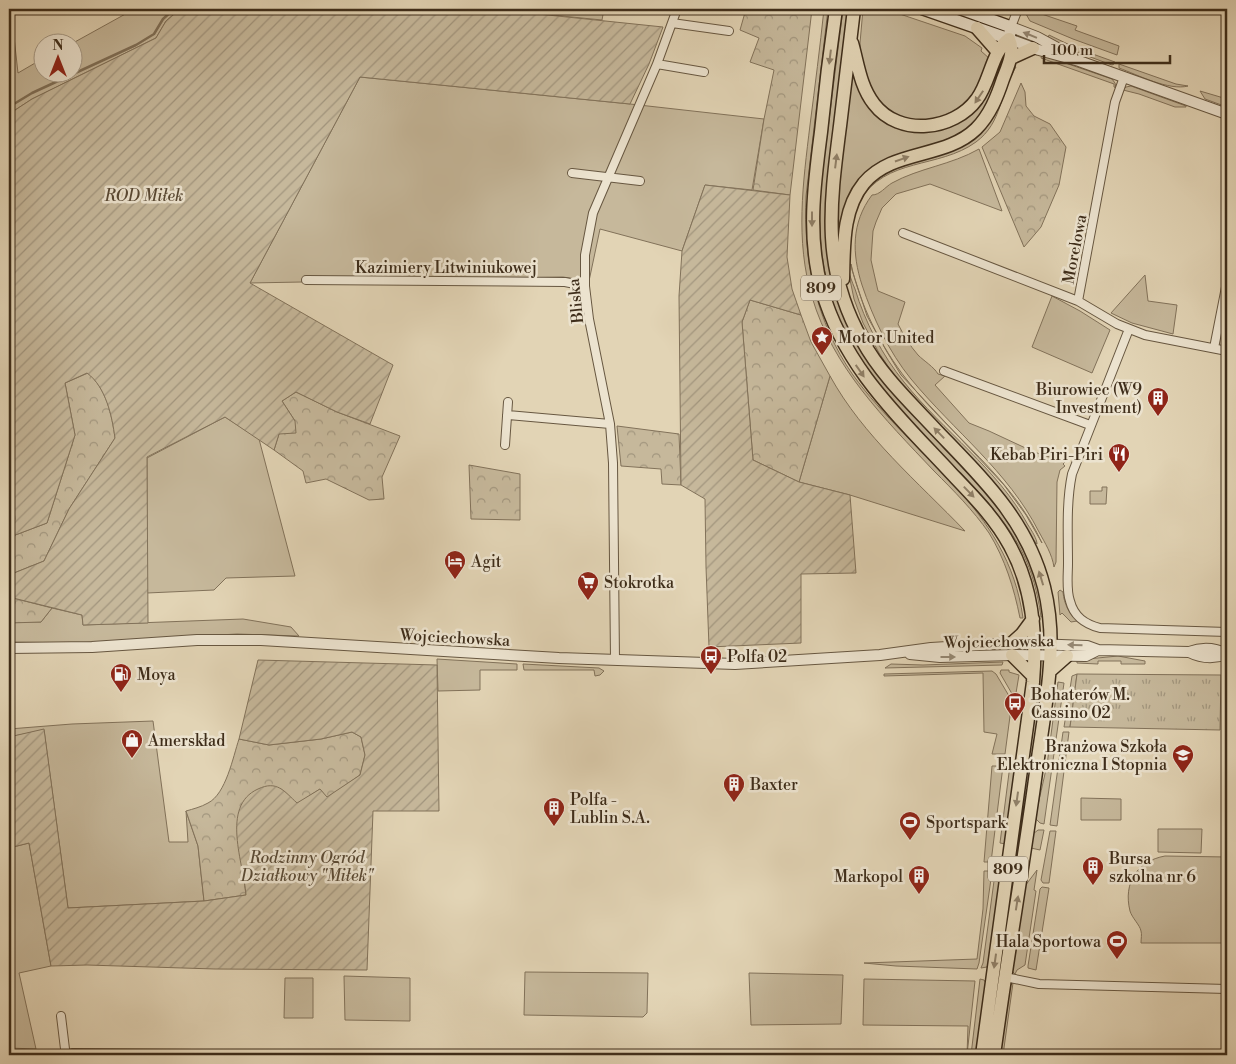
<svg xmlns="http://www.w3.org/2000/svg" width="1236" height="1064" font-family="'Libre Bodoni',serif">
  <defs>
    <pattern id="forest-crowns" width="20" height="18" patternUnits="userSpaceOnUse" patternTransform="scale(1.25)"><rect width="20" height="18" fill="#c6b89b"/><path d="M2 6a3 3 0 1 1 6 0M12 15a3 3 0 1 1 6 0" fill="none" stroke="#a2967e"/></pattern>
    <pattern id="park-tufts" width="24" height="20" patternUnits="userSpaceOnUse" patternTransform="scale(1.25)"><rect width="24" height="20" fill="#c6b89b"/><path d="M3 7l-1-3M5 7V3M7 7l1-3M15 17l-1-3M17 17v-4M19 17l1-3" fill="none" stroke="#a2967e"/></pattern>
    <pattern id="garden-furrows" width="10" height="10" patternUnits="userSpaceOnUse" patternTransform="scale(1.25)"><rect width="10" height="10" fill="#c6b89b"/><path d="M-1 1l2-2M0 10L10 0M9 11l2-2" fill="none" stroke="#a2967e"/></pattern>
  </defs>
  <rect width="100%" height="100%" fill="#e2d4b5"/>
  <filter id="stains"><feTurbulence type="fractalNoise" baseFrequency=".004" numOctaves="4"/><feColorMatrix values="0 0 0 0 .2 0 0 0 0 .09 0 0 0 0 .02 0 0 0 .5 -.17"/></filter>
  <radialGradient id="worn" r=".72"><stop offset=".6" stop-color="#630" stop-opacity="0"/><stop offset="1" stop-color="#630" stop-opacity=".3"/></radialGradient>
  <path fill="#c6b89b" stroke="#82725a" d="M9,9h5l-2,10 6,54 24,-14v13h30l1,-29 56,-31v-3h51l-14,12 -10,17 -124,61 -23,15z
    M490,9h114l-2,11z
    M824,9h4l-22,187c-3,63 10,126 47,179 60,83 155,132 170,243h-3c-6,-30 -15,-59 -31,-85 -16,-23 -35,-42 -55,-62 -50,-53 -101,-103 -122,-174 -17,-57 -9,-114 -2,-172 5,-39 10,-78 14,-116z
    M843,9h6l-23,212 1,21 17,73 137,169 33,44 21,44 10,44 -4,1c-7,-51 -23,-80 -56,-118 -57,-62 -134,-126 -156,-209 -9,-32 -10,-65 -9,-98z
    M863,9h22l80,27 17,12 -1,3 9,8 -17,37 -19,17 -25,8 -23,-2 -14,-7 -18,-16 -13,-35 -1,-18z
    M1027,9l50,17 -2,4 44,16 -2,9 -44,-16 -43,-18 -4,-7z
    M1049,35l27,13 39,14 -1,2 -2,1 -38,-14 -26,-13z
    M1042,55l70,24 3,4 1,5 -2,-1v-3l-73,-26z
    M1000,61l3,1 -13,35 -7,14 -8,12 -8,7 -19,10 -48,14 -57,60 -5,28 -3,-25 17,-151 25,47 69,14z
    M1119,64l57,20 12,2c-19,5 -50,-11 -69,-18z
    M1014,66l2,1c-17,26 -13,55 -40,75 -37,27 -91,15 -116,59 -7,13 -14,51 -12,66 1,7 4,15 7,22 10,33 27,66 49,93 39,49 94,87 124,143 4,6 9,14 9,19l-134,-156 -24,-35 -16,-30 -9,-24 -7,-34 4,-48 17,-32 17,-14 73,-24z
    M360,77l270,27 134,15 -12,71 -47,-5 -23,66 -82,-22 -11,52 -26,-4 -313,6z
    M1131,86l55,20v1h-11l-36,-13 -16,-4 3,-3z
    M1200,91l27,8v8l-22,-8z
    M979,149l23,62 -72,-27 -34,10 -14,14 -6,14 -3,9 -2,29 7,31 27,11 -7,22c5,10 12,22 20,31 6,6 16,12 20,19l7,2 -10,9 34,38 20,8 45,21 31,10 -2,2 2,2 -5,4 -3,12 -1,80 -2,5c-2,-13 -9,-24 -15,-35 -31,-61 -85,-101 -128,-153 -22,-27 -38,-61 -49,-94 -10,-31 -11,-62 10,-90 8,0 13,-8 20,-12 27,-15 59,-18 87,-34z
    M851,264c9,41 30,83 56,116 44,56 105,97 135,163l-16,-28 -22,-30 -103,-110 -14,-23 -20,-36 -15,-46z
    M1145,275l3,26 29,4 -4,29 -41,-11 -21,-10z
    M1052,296l28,15 30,19 -18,43 -60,-26z
    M830,376c33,60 88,106 135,155l-115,-36 -51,-13z
    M225,417l34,22 36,137 -69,2 -12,12 -67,3v-135z
    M1102,487h5l-1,17h-16v-13h12z
    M1060,590l3,2c1,12 6,21 14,29l-6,1 -9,-9 -2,2 -2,-23z
    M52,608l30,7 1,10 160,-6 48,8 8,9 -62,-2 -161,9 -67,-1v-20h32z
    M1118,656l27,5v3h-24v-3h-23v3l-21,-1v-3z
    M437,659l80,5v6h-37v20l-42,1z
    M1003,662l-1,3 -117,3 6,-4 32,1z
    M523,664l76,4 5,3 -4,4 -5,1 -1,-6h-70z
    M1001,670h8v2l10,3 -4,24 -15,-26z
    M992,671l4,3 16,27 -7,53h-13l5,-20 -13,-2 -1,-59 -99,3v-2z
    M1077,674l-7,53h-6l8,-51z
    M1058,682l6,1 -20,141 -4,-1 -5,-5 12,-53z
    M153,721l16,121h19l-2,-31 12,35 6,55 -136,7 -24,-178 -35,7v-8l63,-5z
    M1063,732h6l-12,94 -7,-1z
    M1010,765l5,7 -9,72 -6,-1z
    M992,766h11l-12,96h-7z
    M1081,798l40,1v21h-40z
    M1158,829h44l-1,24 -43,-1z
    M1038,830h6l-4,20 -9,-2 2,-14z
    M1050,831h6l-7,52h-6l-2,-3z
    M29,843l22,123 -32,7 17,76 -27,-1v-200z
    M1165,856l62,1v86h-86c0,-4 1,-9 0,-12 -1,-6 -9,-13 -11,-20 -7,-28 7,-50 35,-55z
    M1037,870l-3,20 2,1 -11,74 -8,5 -2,4 -3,-3 13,-85z
    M984,871h7v8l-12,84 -2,6 -81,-3 -32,-3 113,-4 6,-50z
    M994,881l5,1 1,3 -10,77 -3,5 -6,1 2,-5z
    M1042,887l7,1 -13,82 -8,-2v-2l12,-77z
    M525,972l123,1 -1,40 -4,4 -119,-2z
    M749,973l94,2 -2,49 -90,1z
    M344,976l66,2v43l-65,-1z
    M285,978h28v40h-29z
    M864,979l111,2 -8,74 1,-29 -105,-1z
    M980,979l4,1 2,3 -9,72h-6z
    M1013,983l-10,72h-3l10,-69z"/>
  <path fill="url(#forest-crowns)" stroke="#82725a" d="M746,9h66l-22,186 -37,-5 11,-71 10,-49 -24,-8 9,-24 -19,-8z
    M1021,83l4,9 1,14 8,10 16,8 16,23 -7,38 -18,42 -17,20 -42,-100 18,-15z
    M750,300l51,15 10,27 19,34 -31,106 -46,-22 -11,-138z
    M88,373c18,15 24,42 27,65l-46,71 -25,52 -35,14v-39l1,1 37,-14 28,-88 -10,-52z
    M296,392l41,20 63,24 -18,41 2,22 -15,1 -43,-21 -20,4 -3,-12 -29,-21 5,-16 16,-13 -13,-20z
    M617,426l62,8 2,51 -19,-1 -1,-15 -40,-3z
    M469,465l51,9v46l-49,-1z
    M9,597l43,11 -11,14 -32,1z
    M352,732l9,5 4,18 -5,20 -33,23 -7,-9 -23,15 -17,-16 -38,78 4,29 -42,6 -6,-55 -12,-35c7,-2 15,-4 22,-8 18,-9 25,-46 31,-64l30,6 52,-6z"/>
  <path fill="url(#park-tufts)" stroke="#82725a" d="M1077,674l144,1 -1,55 -150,-3z"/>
  <path fill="url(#garden-furrows)" stroke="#82725a" d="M180,9h310l173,18 -14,37 -19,40 -270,-27 -110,206 143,82 -23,59 -33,-12 -41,-20 -14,9 13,20 1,12 -17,1 -5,16 -49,-33 -78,40 1,166 -65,2 -1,-10 -73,-18v-22l35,-14 25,-52 46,-71c-3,-22 -9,-51 -28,-65l-22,10 10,52 -28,88 -37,14 5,-18 -6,-58v-347l23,-15 124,-61 10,-17z
    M705,185l85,10 -3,62 5,32 9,26 -51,-15 -8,22 11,138 46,22 51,13 6,78 -55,1v69l-92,4 -3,-80 -1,-68 -24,-14 -2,-189 3,-45z
    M258,660l179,5 2,146h-66l-6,159 -152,-1 -128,-4 -36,1 -22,-123 -20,5v-111l35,-8 24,179 136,-7 42,-6c-2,-31 -26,-89 12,-106 19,-9 26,2 39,14l23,-14 7,8 33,-22 5,-20 -4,-18 -9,-5 -31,7 -52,6 -30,-6z"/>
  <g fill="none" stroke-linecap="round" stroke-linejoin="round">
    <path stroke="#7f6f57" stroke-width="2.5" d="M9,107l23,-14 104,-48 18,-11 9,-15 11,-10"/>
    <g stroke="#675741" stroke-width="10">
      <path id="minor" d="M672,23l57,8
        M1011,27l7,-18
        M657,64l47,8
        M572,173l68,8
        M903,233l175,68 37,-199 9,-25
        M306,280l259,2 20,4
        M1078,301l39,23 28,11 82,16
        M1129,329l-57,145c-6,29 -4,60 -4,89 0,12 -2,27 2,38 4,16 15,23 30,27l127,4
        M1214,348l13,-66
        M944,371l146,54
        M507,415l103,9
        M505,445l3,-43
        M615,660l-2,-197 -3,-39 -21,-105 -4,-33v-31l8,-42 64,-149 20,-55
        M1005,977l34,7 188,5
        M61,1016l4,33
        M68,1055l4,-2 232,2"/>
    </g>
    <g stroke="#675741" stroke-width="12">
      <path id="tertiary" d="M1011,27l26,10 35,19
        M1009,39l30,11 40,11 148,53
        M9,648l83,-1 105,-7h64l298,18 176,6 145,-9 51,-7 81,-5 75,3 11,4 91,2c13,-5 26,-4 38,2
        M1189,652c12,6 25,7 38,2
        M910,654l30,3 72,-2 74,1 12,-6"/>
    </g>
    <g stroke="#3e2d1a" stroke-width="14">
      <path id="secondary" d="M923,9l86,30 2,-12 -50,-18"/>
    </g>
    <g stroke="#3e2d1a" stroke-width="15">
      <path id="primary" d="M836,9c-6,41 -11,82 -15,123 -7,53 -14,106 1,158 22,77 76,126 129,183 22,23 44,45 59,73 23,42 27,89 23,136l-51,373
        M854,9c-5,39 -9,78 -14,117 -10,78 -19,142 22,214 19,35 48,62 75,91 46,48 90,89 107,156 15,59 1,119 -7,178 -13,97 -30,193 -43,290
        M977,28l21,24
        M1011,58l22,-10
        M843,279c1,-32 -1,-69 21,-96 29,-34 81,-24 112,-54 14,-14 21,-32 27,-50 5,-13 12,-27 6,-40 -17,12 -19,43 -32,60 -23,32 -78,38 -103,5 -14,-18 -16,-40 -22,-61
        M1012,643l10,-9 11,-15
        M1012,655l21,21
        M1050,671l17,-15"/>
    </g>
    <use href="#minor" stroke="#ece3cf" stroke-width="8"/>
    <use href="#tertiary" stroke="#ece3cf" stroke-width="10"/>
    <use href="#secondary" stroke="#ece3cf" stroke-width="11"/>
    <use href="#primary" stroke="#e2d4b5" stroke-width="12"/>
  </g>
  <defs><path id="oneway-solid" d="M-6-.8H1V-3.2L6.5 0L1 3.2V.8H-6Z" transform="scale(1.25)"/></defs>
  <g fill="#958874">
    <use href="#oneway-solid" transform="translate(1030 35) rotate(-158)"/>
    <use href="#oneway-solid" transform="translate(1075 645) rotate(-178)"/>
    <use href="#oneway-solid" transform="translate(948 657)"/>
  </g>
  <g fill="#908068">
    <use href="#oneway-solid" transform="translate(830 57) rotate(97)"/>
    <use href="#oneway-solid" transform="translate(979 97) rotate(124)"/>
    <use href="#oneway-solid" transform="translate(902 159) rotate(-19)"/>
    <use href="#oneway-solid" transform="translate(836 161) rotate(-83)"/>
    <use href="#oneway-solid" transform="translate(812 219) rotate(90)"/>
    <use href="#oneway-solid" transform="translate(860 371) rotate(55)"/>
    <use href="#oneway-solid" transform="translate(939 433) rotate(-134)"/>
    <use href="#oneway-solid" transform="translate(969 492) rotate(46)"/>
    <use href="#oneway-solid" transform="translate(1041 578) rotate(-107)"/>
    <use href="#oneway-solid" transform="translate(1017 799) rotate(98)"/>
    <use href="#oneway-solid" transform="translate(1017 903) rotate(-81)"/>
    <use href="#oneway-solid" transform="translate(995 961) rotate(98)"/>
  </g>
  <defs>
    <g id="sight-pin" transform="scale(1.125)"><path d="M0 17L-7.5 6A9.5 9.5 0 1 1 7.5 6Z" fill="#8f2418" stroke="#ece3cf"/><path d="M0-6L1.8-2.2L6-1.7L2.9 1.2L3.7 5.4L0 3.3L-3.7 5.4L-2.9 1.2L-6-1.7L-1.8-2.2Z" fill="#fff"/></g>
    <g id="building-pin" transform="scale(1.125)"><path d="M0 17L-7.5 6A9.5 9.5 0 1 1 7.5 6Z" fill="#8f2418" stroke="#ece3cf"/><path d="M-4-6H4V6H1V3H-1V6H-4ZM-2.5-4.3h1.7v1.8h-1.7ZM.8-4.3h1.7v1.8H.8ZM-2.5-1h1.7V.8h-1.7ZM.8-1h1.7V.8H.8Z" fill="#fff"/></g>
    <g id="restaurant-pin" transform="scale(1.125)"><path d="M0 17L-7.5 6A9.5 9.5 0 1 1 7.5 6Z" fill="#8f2418" stroke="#ece3cf"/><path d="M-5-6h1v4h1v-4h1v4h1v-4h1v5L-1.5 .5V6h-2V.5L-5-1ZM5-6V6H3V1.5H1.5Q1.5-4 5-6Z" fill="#fff"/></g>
    <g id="hotel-pin" transform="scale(1.125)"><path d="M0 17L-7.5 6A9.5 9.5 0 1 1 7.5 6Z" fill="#8f2418" stroke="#ece3cf"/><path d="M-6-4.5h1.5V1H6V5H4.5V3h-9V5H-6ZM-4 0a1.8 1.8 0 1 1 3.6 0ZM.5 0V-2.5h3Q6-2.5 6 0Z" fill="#fff"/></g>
    <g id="supermarket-pin" transform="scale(1.125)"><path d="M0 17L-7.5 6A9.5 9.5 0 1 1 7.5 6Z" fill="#8f2418" stroke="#ece3cf"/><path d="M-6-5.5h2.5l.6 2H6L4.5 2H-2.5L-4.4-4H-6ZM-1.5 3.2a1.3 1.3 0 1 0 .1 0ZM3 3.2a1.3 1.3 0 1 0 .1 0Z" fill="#fff"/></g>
    <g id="bus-pin" transform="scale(1.125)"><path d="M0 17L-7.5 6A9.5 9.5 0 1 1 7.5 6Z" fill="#8f2418" stroke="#ece3cf"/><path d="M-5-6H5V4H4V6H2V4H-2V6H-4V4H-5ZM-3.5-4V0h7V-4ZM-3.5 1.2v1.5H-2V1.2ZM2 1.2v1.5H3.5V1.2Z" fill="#fff"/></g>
    <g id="fuel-pin" transform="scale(1.125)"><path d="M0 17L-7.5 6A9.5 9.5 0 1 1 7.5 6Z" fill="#8f2418" stroke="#ece3cf"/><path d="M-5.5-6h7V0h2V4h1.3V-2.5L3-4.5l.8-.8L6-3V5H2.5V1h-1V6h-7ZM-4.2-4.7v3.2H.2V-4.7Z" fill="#fff"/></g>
    <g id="shop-pin" transform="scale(1.125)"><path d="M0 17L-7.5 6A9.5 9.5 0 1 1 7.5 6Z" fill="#8f2418" stroke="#ece3cf"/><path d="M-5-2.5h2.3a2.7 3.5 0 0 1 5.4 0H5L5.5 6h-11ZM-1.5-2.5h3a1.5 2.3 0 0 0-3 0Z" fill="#fff"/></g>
    <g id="school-pin" transform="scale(1.125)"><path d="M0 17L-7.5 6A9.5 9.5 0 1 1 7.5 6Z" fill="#8f2418" stroke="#ece3cf"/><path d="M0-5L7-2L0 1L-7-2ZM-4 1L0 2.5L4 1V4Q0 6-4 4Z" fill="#fff"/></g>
    <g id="stadium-pin" transform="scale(1.125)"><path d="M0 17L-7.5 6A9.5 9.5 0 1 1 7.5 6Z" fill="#8f2418" stroke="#ece3cf"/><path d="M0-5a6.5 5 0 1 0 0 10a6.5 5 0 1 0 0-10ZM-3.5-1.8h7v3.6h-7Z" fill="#fff"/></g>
  </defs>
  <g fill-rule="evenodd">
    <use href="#sight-pin" x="822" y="337"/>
    <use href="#building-pin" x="1158" y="398"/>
    <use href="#restaurant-pin" x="1119" y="454"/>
    <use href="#hotel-pin" x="455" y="561"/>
    <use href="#supermarket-pin" x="588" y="582"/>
    <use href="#bus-pin" x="711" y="656"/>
    <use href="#fuel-pin" x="121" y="674"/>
    <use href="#bus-pin" x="1015" y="703"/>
    <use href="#shop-pin" x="132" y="740"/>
    <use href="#school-pin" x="1183" y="755"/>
    <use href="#building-pin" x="734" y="784"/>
    <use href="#building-pin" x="554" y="808"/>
    <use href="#stadium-pin" x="910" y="822"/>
    <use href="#building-pin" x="1093" y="867"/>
    <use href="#building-pin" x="919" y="876"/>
    <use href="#stadium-pin" x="1117" y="941"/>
  </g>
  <g text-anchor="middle" stroke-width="5" stroke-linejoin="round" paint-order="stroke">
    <g fill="#ece3cf" stroke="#726450" stroke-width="1">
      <rect x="801" y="275.5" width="40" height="25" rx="4"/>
      <rect x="988" y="856.5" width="40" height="25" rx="4"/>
    </g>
    <g font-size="15" font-weight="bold" fill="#3e2d1a">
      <text x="821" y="293">809</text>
      <text x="1008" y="874">809</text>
    </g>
    <g font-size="16" font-style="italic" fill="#594934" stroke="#ece3cf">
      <text x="144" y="201">ROD Miłek</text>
      <text x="307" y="863">Rodzinny Ogród<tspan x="307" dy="18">Działkowy "Miłek"</tspan></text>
    </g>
    <g font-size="16" fill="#3e2d1a" stroke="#ece3cf">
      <text transform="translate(1074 249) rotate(-79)" y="6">Morelowa</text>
      <text x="446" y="273">Kazimiery Litwiniukowej</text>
      <text transform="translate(575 301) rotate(-96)" y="6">Bliska</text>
      <text transform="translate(455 637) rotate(3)" y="6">Wojciechowska</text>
      <text transform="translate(999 641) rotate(-1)" y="6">Wojciechowska</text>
    </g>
    <g font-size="16" fill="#3e2d1a" stroke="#ece3cf" text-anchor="start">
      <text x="838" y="343">Motor United</text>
      <text x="1142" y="395" text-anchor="end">Biurowiec (W9<tspan x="1142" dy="18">Investment)</tspan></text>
      <text x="1103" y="460" text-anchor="end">Kebab Piri-Piri</text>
      <text x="471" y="567">Agit</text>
      <text x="604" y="588">Stokrotka</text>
      <text x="727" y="662">Polfa 02</text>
      <text x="137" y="680">Moya</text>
      <text x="1031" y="700">Bohaterów M.<tspan x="1031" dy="18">Cassino 02</tspan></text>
      <text x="148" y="746">Amerskład</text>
      <text x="1167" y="752" text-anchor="end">Branżowa Szkoła<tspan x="1167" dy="18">Elektroniczna I Stopnia</tspan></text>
      <text x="750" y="790">Baxter</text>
      <text x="570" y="805">Polfa -<tspan x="570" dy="18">Lublin S.A.</tspan></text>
      <text x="926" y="828">Sportspark</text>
      <text x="1109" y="864">Bursa<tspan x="1109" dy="18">szkolna nr 6</tspan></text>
      <text x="903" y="882" text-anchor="end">Markopol</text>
      <text x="1101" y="947" text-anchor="end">Hala Sportowa</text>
    </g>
  </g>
  <rect width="1236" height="1064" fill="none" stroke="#e2d4b5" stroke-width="30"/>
  <rect x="10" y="10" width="1216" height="1044" fill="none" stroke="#3e2d1a" stroke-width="2.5"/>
  <rect x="15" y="15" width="1206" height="1034" fill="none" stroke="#3e2d1a"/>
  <g transform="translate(58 58)"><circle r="24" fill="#ece3cf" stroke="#a69a87"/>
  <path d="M0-4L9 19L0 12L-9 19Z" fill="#8f2418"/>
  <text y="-8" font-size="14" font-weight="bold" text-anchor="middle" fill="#3e2d1a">N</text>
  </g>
  <path d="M1044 55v8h126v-8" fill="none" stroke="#3e2d1a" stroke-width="2.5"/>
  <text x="1051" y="55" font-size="15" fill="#3e2d1a" stroke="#ece3cf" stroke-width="4" paint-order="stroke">100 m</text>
  <rect width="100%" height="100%" filter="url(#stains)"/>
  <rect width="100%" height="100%" fill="url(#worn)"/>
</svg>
